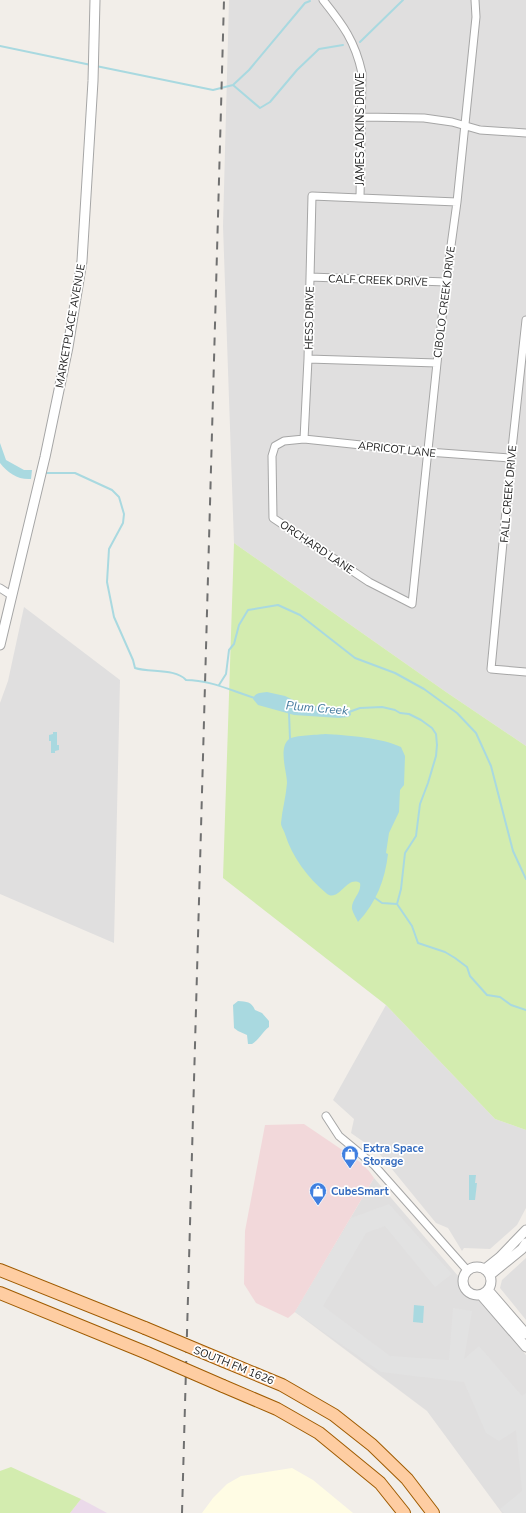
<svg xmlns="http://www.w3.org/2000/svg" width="526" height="1513" font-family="'Nunito Sans',sans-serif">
  <rect width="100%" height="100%" fill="#f2eee9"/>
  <path fill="#e0dfdf" d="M229,0h297v746l-80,-54 -212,-149 -11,-317z
    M24,607l96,73 -6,263 -114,-49v-191l8,-22z
    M386,1005l109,114 31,11v78l-9,17 -27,24 -26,-1 -2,3 -14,-23 -12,-5 -58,-71 -27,-19 3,-14 -21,-19z
    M374,1178l152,177v158h-24l-75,-102 -132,-99z
    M526,1258v62l-26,-32 2,-8z"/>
  <path fill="#f2d8da" d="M304,1124l56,38 9,9 5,7 -79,134 -7,6 -32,-15 -12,-19 1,-53 20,-106z"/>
  <path fill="#ebdaea" d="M81,1499l26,14h-37z"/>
  <path fill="#fffce4" d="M292,1468l21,12 40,33h-151l11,-15 14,-14 14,-8z"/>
  <path fill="#d3ecaf" d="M234,543l212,149 80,54v384l-31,-11 -109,-114 -163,-127z
    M11,1467l70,32 -11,14h-70v-42z"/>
  <path fill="#e2e2e2" d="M389,1204l63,70 -17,13 -50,-61 -19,7 -43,73 67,50 59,4 4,-52 19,3 -8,48 15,-13 43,50 4,-3v118l-2,2h-20l-4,-4 22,-18 -6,-61 -17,11 -13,-8 -22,-51 -83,-10 -86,-60 56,-94z"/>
  <path fill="#a9d9e0" d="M0,443l6,17 18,10h8l-1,9c-13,1 -23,-6 -31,-16z
    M267,692l18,4 19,9 42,4 4,1 1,5 -3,2 -9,1 -45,-3 -36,-10 -5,-6c2,-7 8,-6 14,-7z
    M53,732h4v13h2v5l-4,1v2h-4v-12h-2v-6l4,-1z
    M325,734c21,1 58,4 76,13l4,9 -1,29 -4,5 -1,22 -10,21 -3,20 2,1c-3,26 -12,49 -30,68 -2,-4 -5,-9 -6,-13 -1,-10 10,-16 8,-26 -14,-8 -21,21 -34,10 -18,-15 -34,-36 -41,-59 -1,-4 -4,-7 -4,-11 1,-13 5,-26 6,-40 0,-11 -9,-35 2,-44 6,-4 28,-4 36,-5z
    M238,1001c9,1 13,0 17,9l7,3 7,8v6c-7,5 -9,12 -17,17h-4l-1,-9 -9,-4 -4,-3 -1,-23z
    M469,1175h7l-1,8h2l-2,17h-6z
    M414,1305l10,1 -1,17 -10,-1z"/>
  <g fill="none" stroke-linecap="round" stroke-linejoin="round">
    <path stroke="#a9d9e0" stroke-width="2" d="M360,42l43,-42
      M0,46l91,19
      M96,66l117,24 20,-5 16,-15 56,-67 5,-2
      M233,85l27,23 10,-6 27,-32 22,-21 24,-4
      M44,473h31l37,17 7,7 5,17 -1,9 -14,26 -2,33 7,35 19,43 2,8c15,5 40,0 51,12 24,0 46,11 69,18
      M219,685l7,-11 3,-24 5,-6 5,-19 9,-15 30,-5 22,10 55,43 40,15 29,16 33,24 19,20 15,33 22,85 13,28
      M349,712l11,-4 22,-1 13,3 5,3 9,1 12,6 11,8 4,6 1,11 -1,11 -8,27 -8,21 -4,32 -11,17 -4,36 -4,15 15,22 6,17 27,9 10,6 12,9 3,9 17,19 13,2 11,8 15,5
      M289,713l1,26
      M375,898l7,5 15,1"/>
    <g stroke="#a6a6a6" stroke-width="9">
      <path id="minor" d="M323,0c20,25 32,41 39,73l-2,125
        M475,0l1,17 -19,185 -11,80 -9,81 -25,241 -43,-22 -96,-64 -1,-62 3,-10 9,-5 20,-2 124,13 83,6
        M362,117l62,1 28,4 28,8 46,3
        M310,277l136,5
        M526,320l-15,138 -20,211 35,3
        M308,359l129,4
        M304,439l4,-80 4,-163 145,6
        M0,588l11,7
        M326,1116l13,20 35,29 93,105"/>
    </g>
    <g stroke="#a6a6a6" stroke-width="11">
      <path id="tertiary" d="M0,645l45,-188 23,-110 14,-86 11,-180 2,-81
        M463 1281a14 14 0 1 1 28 0a14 14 0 1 1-28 0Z
        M485,1269l15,-12 26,-27
        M490,1275l32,-26 4,-6
        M488,1290l38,44
        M481,1295l45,52"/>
    </g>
    <g stroke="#9f5b00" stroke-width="14">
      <path id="primary" d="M0,1270l145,58
        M0,1293l147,60
        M224,1361l58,24 52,30 38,30 35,34 26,34
        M223,1386l54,23 42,24 61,50 24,30"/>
    </g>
    <use href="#minor" stroke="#fff" stroke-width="7"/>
    <use href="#tertiary" stroke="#fff" stroke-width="9"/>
    <use href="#primary" stroke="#fecda2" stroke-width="12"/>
    <path stroke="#707070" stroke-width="2" stroke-dasharray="8 8" stroke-linecap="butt" d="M182,1513l42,-1513"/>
    <g stroke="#9f5b00" stroke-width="14" stroke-linecap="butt">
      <path id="primary-bridge" d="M145,1328l79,33
        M147,1353l76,33"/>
    </g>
    <use href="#primary-bridge" stroke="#fecda2" stroke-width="12"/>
  </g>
  <defs>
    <g id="shop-pin" transform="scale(0.9)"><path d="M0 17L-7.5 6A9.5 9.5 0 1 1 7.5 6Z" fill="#3f7fe0" stroke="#fff"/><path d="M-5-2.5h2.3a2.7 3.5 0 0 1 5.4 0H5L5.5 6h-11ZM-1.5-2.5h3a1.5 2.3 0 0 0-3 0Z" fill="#fff"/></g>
  </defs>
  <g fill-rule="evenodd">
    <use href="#shop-pin" x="350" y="1154"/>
    <use href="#shop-pin" x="318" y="1191"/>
  </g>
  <g text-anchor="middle" stroke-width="3.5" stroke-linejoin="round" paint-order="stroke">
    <g font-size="11" fill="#222" stroke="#fff">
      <text transform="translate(360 129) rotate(-90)" y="4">JAMES ADKINS DRIVE</text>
      <text transform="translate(378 280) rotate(2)" y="4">CALF CREEK DRIVE</text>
      <text transform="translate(444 302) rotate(-83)" y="4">CIBOLO CREEK DRIVE</text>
      <text transform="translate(309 318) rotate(-89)" y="4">HESS DRIVE</text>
      <text transform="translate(70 326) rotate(-80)" y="4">MARKETPLACE AVENUE</text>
      <text transform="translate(397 449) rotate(6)" y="4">APRICOT LANE</text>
      <text transform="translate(508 494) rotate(-85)" y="4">FALL CREEK DRIVE</text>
      <text transform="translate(317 547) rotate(34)" y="4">ORCHARD LANE</text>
      <text transform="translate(234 1365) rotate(22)" y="4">SOUTH FM 1626</text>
    </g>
    <g font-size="11" font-weight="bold" fill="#366cbe" stroke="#fff" text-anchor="start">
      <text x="363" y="1152">Extra Space<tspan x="363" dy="13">Storage</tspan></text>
      <text x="331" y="1195">CubeSmart</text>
    </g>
    <g font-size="12" font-style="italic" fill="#42789c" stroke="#fff">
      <text transform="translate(317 708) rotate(5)" y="4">Plum Creek</text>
    </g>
  </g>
</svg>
